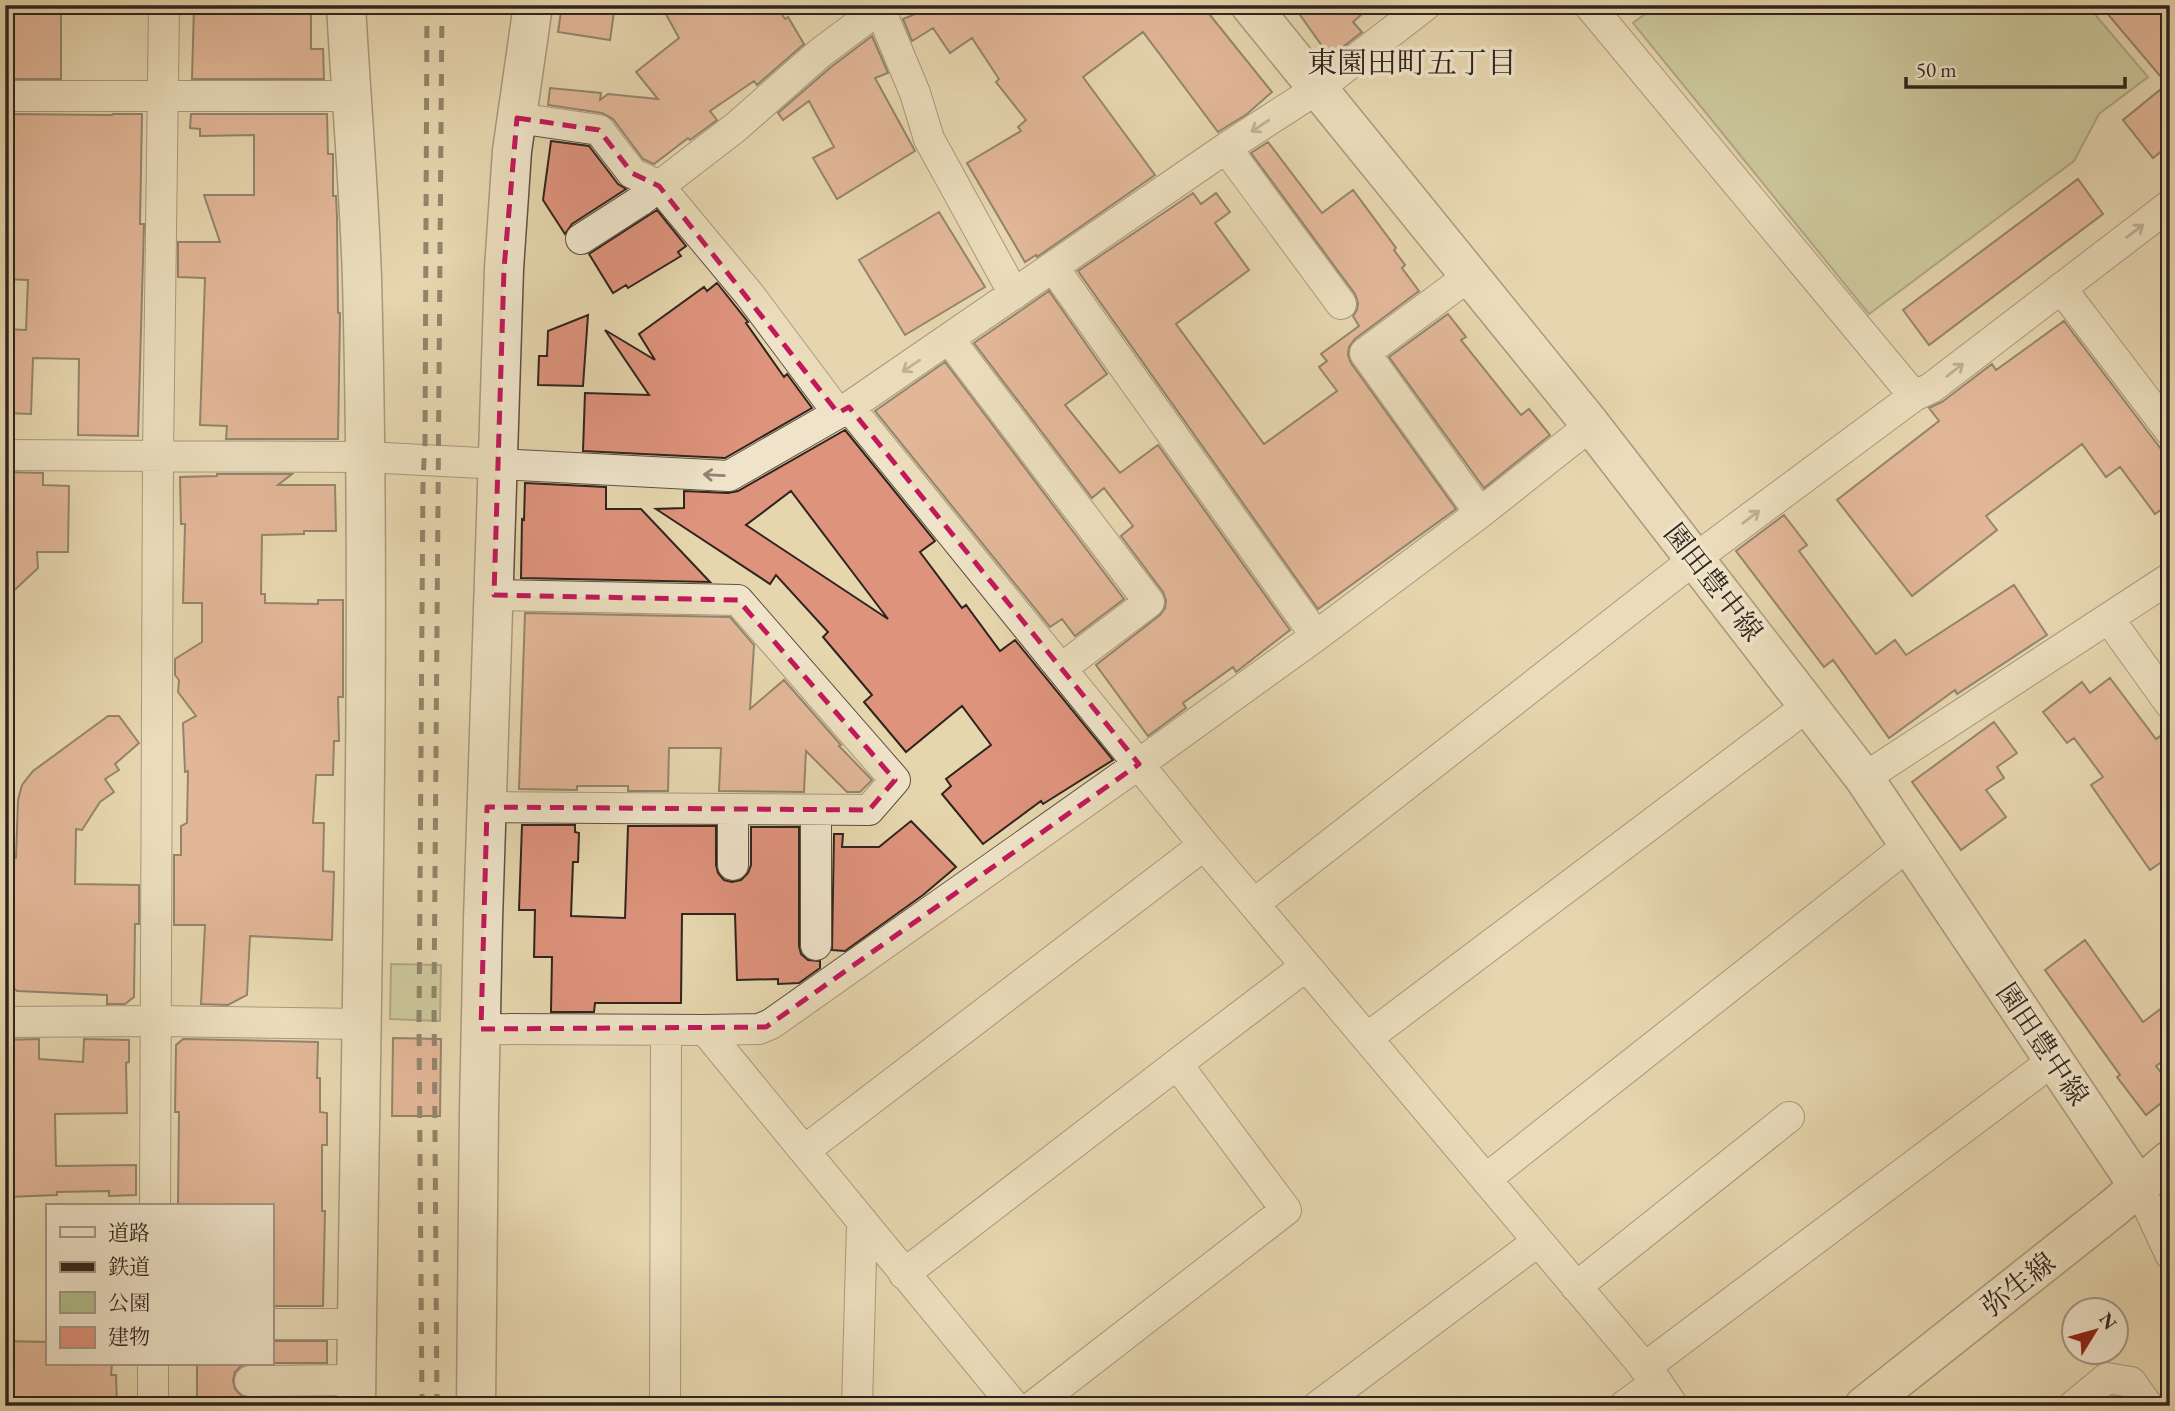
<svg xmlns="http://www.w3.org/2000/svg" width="2175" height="1411" font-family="'EB Garamond','Noto Serif JP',serif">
  <rect width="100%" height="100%" fill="#e6d6ae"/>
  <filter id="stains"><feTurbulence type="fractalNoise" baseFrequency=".00286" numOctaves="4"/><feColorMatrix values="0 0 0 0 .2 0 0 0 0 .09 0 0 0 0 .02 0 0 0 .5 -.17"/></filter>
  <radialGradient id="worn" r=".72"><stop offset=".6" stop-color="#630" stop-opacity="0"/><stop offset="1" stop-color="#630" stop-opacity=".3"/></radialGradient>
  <path fill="#b2be8c" stroke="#717155" stroke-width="2" d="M1657,5h430l61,72 -49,37 -25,47 -205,153 -236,-291z
    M391,964l50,1 -1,56 -50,-2z"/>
  <path fill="#de937c" stroke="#30241e" stroke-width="2" fill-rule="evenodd" d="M7,5h54v74h-53v-16h-3z
    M194,5h117v44h12l1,30h-132z
    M562,5h53l-5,35 -52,-8z
    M661,5h114l10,14 3,-2 16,27 -47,41 -3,-4 -44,30 7,9 -27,20 -2,-2 -34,26 -11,-5 -30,-40 -11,-6 -54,-8 2,-17 51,5 -1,7 8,-6 50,5 -22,-27 43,-34z
    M907,5h295l70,87 -25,22 -29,18 -75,-100 -60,45 72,98 -118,82 -1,-2 -11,7 -58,-99 54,-32 -3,-4 8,-7 -30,-38 3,-3 -27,-41 -22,15 -17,-25 -21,13 -9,-22 10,-4z
    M1293,5h79l-19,17 9,10 -32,25z
    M2100,5h70v139l-17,14 -30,-38 44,-36z
    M872,36l16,37 -13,5 40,73 -78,48 -24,-41 21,-11 -25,-46 -26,19 -5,-7 53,-46z
    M8,114l104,1 1,-1h29l-2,110h4l-6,212 -60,-1 1,-76 -46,-1 -2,56 -26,-1v-84l21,1 2,-50 -23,-1z
    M191,114h136l1,40h5v42h3l1,21 1,96h2l-2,126h-112l1,-13 -27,-1 5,-147 -27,-1v-35h42l-16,-47h50v-60l-54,1v-7l-10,-1z
    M551,141l38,5 29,38 8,5 -54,35 -7,10 -22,-34z
    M1268,142l54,71 31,-23 43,58 -2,2 11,15 -3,3 17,23 -64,48 -6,8 -1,8 3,8 105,146 -138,100 -240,-338 115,-78 8,11 15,-11 14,19 -15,11 34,47 -73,54 88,120 73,-53 -18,-24 8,-6 -6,-7 38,-28 -6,-10 4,-6 1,-7 -3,-9 -104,-141z
    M2078,179l25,35 -174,131 -26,-35z
    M657,210l29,36 -8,6 3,4 -53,32 -2,-3 -13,8 -24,-39z
    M939,212l46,75 -80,48 -46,-75z
    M717,283l31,39 -2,1 38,54 3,-3 25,34 -87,50 -142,-7 2,-58 64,2 -44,-65 50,30 -16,-26 65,-47 3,4z
    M1049,291l58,83 -42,31 55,68 38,-28 132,185 -54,42 -3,-5 -50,36 3,5 -38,28 -52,-71 64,-50 5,-7 1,-8 -3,-8 -42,-56 12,-10 -29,-38 -12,10 -118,-155z
    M1448,314l18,23 -5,3 60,75 8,-6 21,26 -66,53 -95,-131z
    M588,315l-5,71 -45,-1 1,-29h8l1,-25z
    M2064,321l106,140v42l-15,11 -35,-47 -14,10 -24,-33 -96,72 11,14 -85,66 -75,-96 102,-79 -10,-13 13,-6 50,-38 4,6z
    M945,362l179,237 -49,37 -13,-17 -12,8 -175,-216z
    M845,430l90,111 -15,11 42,56 4,-3 34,46 15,-11 98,120 -70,44 -2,-3 -58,43 -41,-50 9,-8 -5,-7 45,-34 -29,-39 -56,46 -42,-50 8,-7 -49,-58 5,-5 -52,-57 -6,9 -114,-75 28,-1v-17l44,2 10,-2zM791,491l97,128 -142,-94z
    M5,472l38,1v12l26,1 -1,66h-31l1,16 -33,31z
    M217,474h75l-14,11h57l1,46h-32v3l-42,1 -1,59h4v9l53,1v-4h25v97h-5l1,44h-5l-1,34h-17l-3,48h11l-1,48 11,1 -2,68 -82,-4 -3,59 -19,10 -27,-1 4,-79h-31v-70h7v-29l6,-3 1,-52 -3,1 -2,-49 13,-7 -18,-24 1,-12 -4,-5v-16l27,-17v-39h-19l2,-79h-4l-1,-47 37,-1z
    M525,483l81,4v22h35l69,73 -189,-4 1,-59 2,1z
    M1784,515l23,30 -8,6 77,103 19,-14 11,15 108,-70 33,50 -90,59 -2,-4 -66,48 -56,-78 -9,7 -88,-116z
    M525,613l205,4 24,28 -4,64 34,-29 57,65 -2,1 33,34 -12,12h-13l-41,-41 -2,41 -85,-1 2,-43h-52l-1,43h-40v-5h-51v4l-58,-1z
    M2110,678l46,61 14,-10v127l-20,14 -59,-85 12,-8 -29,-39 -7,5 -24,-31 39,-30 8,11z
    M108,716h11l20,27 -24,21 4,6 -14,9 9,13 -14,10 -18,28 -6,-1 -1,55 64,1v39h-4l-1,73 -9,7h-18v-9l-90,-4 -12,-10v-123h11l2,-58 4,-15 11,-14z
    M1994,722l23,31 -20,14 7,11 -18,12 20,27 -45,33 -49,-68z
    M911,821l45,46 -33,28 -78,56 -13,-1 2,-116h9l-1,13h37z
    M522,825h53v7l4,1 -1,29h-5l-2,54 54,2 3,-92h88v39l2,8 6,7 8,2 9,-2 7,-7 3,-8v-38h48v119l2,8 7,6 12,1v7l-21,15 -21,1v-5l-41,1 -2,-66h-53l-1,89h-86l-1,9h-43l1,-55h-18l1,-47h-16z
    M2085,940l58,82 27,-20v54l-14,10 14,18v12l-24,19 -29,-38 3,-2 -75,-105z
    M393,1038l48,1 -1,77h-48z
    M39,1039v20l44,3 1,-23 45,1v22l-3,1 1,50 -72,1 1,52 80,-1v30l-27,1v-5l-52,1v3l-49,2v-7h-3v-150z
    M183,1039l135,3 -1,36h3v34l7,1v32h-5v66h3l-2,95h-52v-101h-93l1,-93h-4l1,-67z
    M5,1341l42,1v22h65l-1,11h5l1,31h-112z
    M271,1341h56v22h-56z
    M197,1364h52l-8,2 -6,6 -2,8 2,9 7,7 8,2h75v8h-128z"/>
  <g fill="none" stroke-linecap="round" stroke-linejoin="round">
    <g stroke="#5e5042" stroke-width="32">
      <path id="minor" d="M882,5v9l33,79 14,46 85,155
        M1589,5l325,391
        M5,96h346
        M517,118l82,12 33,43 27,13 90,108 89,119
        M1226,148l115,156
        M581,239l59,-38 96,-74 84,-74 48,-36 14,-3
        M1053,267l263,369
        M1469,276l-104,77 115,160
        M2061,288l109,143
        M949,339l200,263 -87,66
        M849,407l355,438 453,537 16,24
        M5,455l360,2 364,19 120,-69 377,-259 91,-59 109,-84
        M2109,619l61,85
        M1864,778l306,-200
        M487,807l382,3 26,-30 -157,-180 -244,-5
        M733,809v56
        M1255,903l441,-345 218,-162 17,-8 239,-183
        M816,945v-135
        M5,1022l152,-1 205,3
        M481,1029l224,1 54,-1 12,-5 368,-260 177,-128 164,-123 111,-88
        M705,1030l309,376
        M1367,1038l442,-333
        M805,1150l399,-305
        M1486,1179l424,-335
        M2139,1187l31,67
        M155,1206l3,-749 6,-452
        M904,1274l273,-210 129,-98
        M1576,1287l213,-170
        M271,1324h86
        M1644,1368l410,-308
        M250,1381l106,-1
        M153,1406v-42
        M665,1406l1,-375
        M857,1406l5,-184
        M1033,1406l253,-196 -109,-146
        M1318,1406l219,-164
        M1624,1406l33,-24
        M2073,1406l34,-28 24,4 17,24"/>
    </g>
    <g stroke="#5e5042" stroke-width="41">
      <path id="tertiary" d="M346,5c5,92 13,183 16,274 10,376 -2,751 -6,1127
        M1250,5l341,420 273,353 275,409
        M476,1406l3,-296 4,-190 21,-651 8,-118 21,-146
        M1864,1406l247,-196 59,-50"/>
    </g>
    <use href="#minor" stroke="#efe4ca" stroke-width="30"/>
    <use href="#tertiary" stroke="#efe4ca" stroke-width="38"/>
    <path stroke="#30241e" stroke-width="5" stroke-dasharray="12 12" stroke-linecap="butt" d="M422,1406l-3,-381 4,-545 2,-37 2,-438
      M437,1406l-3,-406 8,-995"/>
  </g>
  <defs><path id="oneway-shaft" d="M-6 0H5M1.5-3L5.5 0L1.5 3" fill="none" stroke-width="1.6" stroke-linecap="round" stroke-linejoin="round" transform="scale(1.75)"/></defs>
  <g stroke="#908474">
    <use href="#oneway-shaft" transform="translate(1260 126) rotate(147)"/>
    <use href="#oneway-shaft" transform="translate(2135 231) rotate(-37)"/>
    <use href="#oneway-shaft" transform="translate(911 366) rotate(146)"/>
    <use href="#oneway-shaft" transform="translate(1955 370) rotate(-38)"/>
    <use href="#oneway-shaft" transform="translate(714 475) rotate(-177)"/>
    <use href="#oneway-shaft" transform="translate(1751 517) rotate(-37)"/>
  </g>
  <path d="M0 0H2175V1411H0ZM517,118l82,12 33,43 27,13 179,227 11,-6 290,357 -373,263 -285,2 6,-222 382,3 26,-30 -157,-180 -244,-5 10,-326z" fill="#e6d6ae" fill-opacity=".55" fill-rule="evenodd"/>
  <path fill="none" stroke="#c2185b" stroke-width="5" stroke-dasharray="14 9" stroke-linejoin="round" d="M517,118l82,12 33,43 27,13 179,227 11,-6 290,357 -373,263 -285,2 6,-222 382,3 26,-30 -157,-180 -244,-5 10,-326z"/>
  <g text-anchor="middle" stroke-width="7" stroke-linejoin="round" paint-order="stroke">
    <g font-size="28" fill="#30241e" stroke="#efe4ca">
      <text transform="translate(1714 582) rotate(52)" y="10">園田豊中線</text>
      <text transform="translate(2043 1044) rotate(56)" y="10">園田豊中線</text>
      <text transform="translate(2018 1284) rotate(-38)" y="10">弥生線</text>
    </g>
    <g font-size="30" fill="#30241e" stroke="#efe4ca">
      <text x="1412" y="73">東園田町五丁目</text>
    </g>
  </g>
  <rect width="2175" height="1411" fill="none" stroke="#e6d6ae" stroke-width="28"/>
  <rect x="7" y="7" width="2161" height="1397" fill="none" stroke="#30241e" stroke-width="3.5"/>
  <rect x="14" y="14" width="2147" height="1383" fill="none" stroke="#30241e" stroke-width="2"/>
  <rect x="46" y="1204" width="228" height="161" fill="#efe4ca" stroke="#a39785" stroke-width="2"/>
  <rect x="60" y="1227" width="35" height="10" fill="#efe4ca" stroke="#a39785" stroke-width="2"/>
  <text x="108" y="1240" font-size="21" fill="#30241e">道路</text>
  <rect x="60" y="1262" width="35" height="10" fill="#30241e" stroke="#a39785" stroke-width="2"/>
  <text x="108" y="1274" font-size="21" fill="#30241e">鉄道</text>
  <rect x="60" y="1292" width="35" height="21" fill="#b2be8c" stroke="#a39785" stroke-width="2"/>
  <text x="108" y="1310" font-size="21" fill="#30241e">公園</text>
  <rect x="60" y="1327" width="35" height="21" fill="#de937c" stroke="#a39785" stroke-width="2"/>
  <text x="108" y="1344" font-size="21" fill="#30241e">建物</text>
  <g transform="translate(2095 1331) rotate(53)"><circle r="33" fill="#efe4ca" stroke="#a39785" stroke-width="2"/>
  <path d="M0-5L12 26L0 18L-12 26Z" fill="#8f2418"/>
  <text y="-10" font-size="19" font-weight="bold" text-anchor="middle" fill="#30241e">N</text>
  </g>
  <path d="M1906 77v10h219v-10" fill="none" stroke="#30241e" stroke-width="3.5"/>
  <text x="1916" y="77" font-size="21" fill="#30241e" stroke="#efe4ca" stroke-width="5" paint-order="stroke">50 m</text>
  <rect width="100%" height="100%" filter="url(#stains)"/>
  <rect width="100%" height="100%" fill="url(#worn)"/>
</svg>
